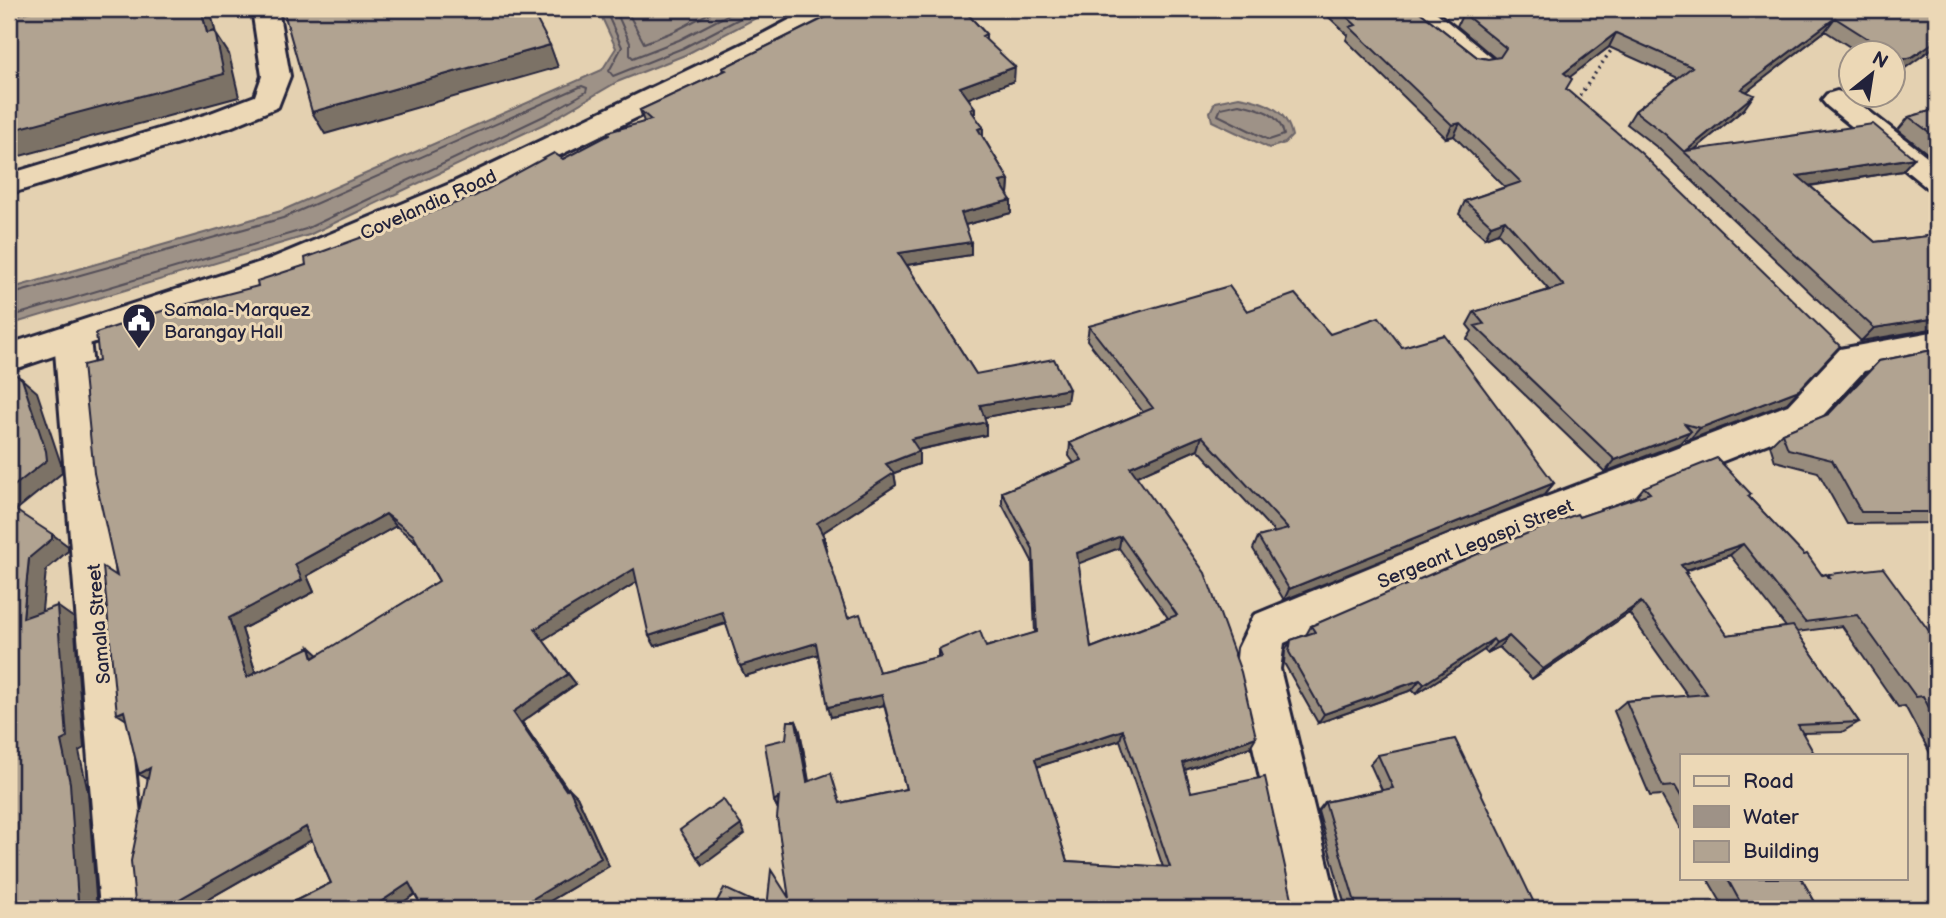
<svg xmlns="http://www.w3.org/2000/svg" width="1946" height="918" font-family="'Balsamiq Sans',sans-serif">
  <rect width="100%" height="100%" fill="#e4d1b1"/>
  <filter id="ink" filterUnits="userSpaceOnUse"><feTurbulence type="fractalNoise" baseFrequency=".0143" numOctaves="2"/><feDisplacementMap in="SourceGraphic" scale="14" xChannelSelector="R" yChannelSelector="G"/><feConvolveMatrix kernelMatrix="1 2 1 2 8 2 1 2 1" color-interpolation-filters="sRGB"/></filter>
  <g filter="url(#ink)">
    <path fill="#9e9287" stroke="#6c6569" stroke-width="2" d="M598,9h175l-88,46 -68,27 -67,39 -241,114 -300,90v-36l272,-78 321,-141 14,-22z
      M1239,97c25,4 48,12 53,39l-7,7 -16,5 -57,-27 -2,-9 5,-10z"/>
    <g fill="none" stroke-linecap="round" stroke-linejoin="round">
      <path stroke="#544f59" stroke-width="2" d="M605,9l17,38 -13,24 4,5 70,-28 75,-39
        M615,9l15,34v12l3,3 46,-18 60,-31
        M626,9l18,34 31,-12 42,-22
        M1239,104c20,4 41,9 45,31l-15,5 -51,-25 3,-7z
        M9,295l274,-77 299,-132 5,2 -1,4 -40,23 -240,114 -297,88"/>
      <g stroke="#22223b" stroke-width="6">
        <path id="minor" d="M252,9h26l12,67 -12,31 -50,21 -219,66v-20l199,-60 47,-18 7,-20z
          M1403,9h29l65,53 -4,6 -10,2 -10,-2 -66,-53z
          M1837,91l10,3 90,70v26l-11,-3 -99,-81 -5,-6 5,-6z
          M72,326l12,4 6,9 60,570h-50l-46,-570 6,-9z
          M1937,331v26l-73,14 -50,54 -321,127 -209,91 -4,26 59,240h-50l-53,-240 2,-21 16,-33 211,-87 323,-123 52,-56z"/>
      </g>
      <g stroke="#22223b" stroke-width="6">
        <path id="major" d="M810,9h32l-4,6 -59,33 -305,149 -180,78 -285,96v-27l261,-85 182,-76 307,-147z"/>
      </g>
      <path stroke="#22223b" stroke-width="3.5" stroke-dasharray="2 4.5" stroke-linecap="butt" d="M1576,101l36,-52"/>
      <use href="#minor" fill="#ecd8b6" fill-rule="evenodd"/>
      <use href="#major" fill="#ecd8b6" fill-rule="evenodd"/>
    </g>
    <path fill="#988c7d" stroke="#22223b" stroke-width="2" fill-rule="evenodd" d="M838,9h125l23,25v6l28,41 -46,17 7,10v9l8,10v10l26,43 -1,14 3,19 -46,12 6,30 -64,10 69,109 91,28 -83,15 2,18 -68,15 1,14 -25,9 2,12 -74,48 5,16h-2l23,69 31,54 59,-15v-8l48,-2 49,-14 -3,-72 -30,-57v-12l72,-29 -5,-7 1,-13 73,-31 -56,-72 2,-14 158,-15 83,23 72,13 152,136 -10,12 -260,105 -31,-51 5,-12 17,-4 -77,-84 -62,27 114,271 -65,23 6,22 102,111 -526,5 22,-10 -11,-89 -4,-8 12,-62 10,-18 4,10 9,50 31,22 66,-14 -22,-84 -53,12 -13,-63 -73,22 -19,-52 -71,22 -18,-64 -94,58 33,44 -54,38 45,67 10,7 32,70 -69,41 2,2h-119l-8,-15 -22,15h-114l52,-26 -19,-43 -121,69 -56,-7 13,-123 -9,-5 -22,-198 -18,-215 159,-75 48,-21 169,-69 88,-37 81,-37 -4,-12 84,-39 -1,-3 115,-57zM396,526l21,17 22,38 -120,74 -63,18 -14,-44 72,-37 -7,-16zM1119,548l49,70 -77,30 -13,-85zM1120,740l43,127 -96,-6 -30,-94z
      M1320,9h96l61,48 11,2 7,-1 -38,-32 6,-13 470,-4 -32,62 -7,2v-21h-36l-33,-21 -79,61 -2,17 -50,41 220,8 -12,13 -92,15 65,56 62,-7v94l-76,12 -203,-193 -31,-24 8,-13 43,-33 -69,-31 -40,30 -3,13 221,313 -98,37 -5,-1 -4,4 -75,29 -138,-133 5,-8 -5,-6 7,-13 75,-22 -51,-57 -13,5 -26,-24 6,-13 40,-14 -51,-51 -8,2 -100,-98 2,-5z
      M1937,109v52l-39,-31 11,-13z
      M1937,220v11l-5,-5z
      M1937,349v174l-90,1 -29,-52 -43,-11 -5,-16 12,-12 44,-18 53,-54z
      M1644,487l107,7 -2,3 73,78h5l2,-1 108,68v124l-32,-60 -7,1 -56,-81 -45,6 62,90 -17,10 -39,1 -121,22v77l-21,-37 -11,1 -36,-85 12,-10 62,-5 -59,-83 -97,66 -33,-32 -12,6 -3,-3 -68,44 -4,-4 -94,33 -34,-60 1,-12 6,-11 15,-5 5,-9 268,-109 55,-18zM1730,555l56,72 -59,8 -42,-61 1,-3z
      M1378,755l159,154h-191l-28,-98 7,-9 57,-12 -12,-26z
      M1707,878h94l18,31h-94z"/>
    <path fill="#7c7266" stroke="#22223b" stroke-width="2" d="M201,9h9l6,25 13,20 10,43 -230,62v-28l198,-98z
      M1835,18l-10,13 -93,72 9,-14z
      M1616,33l-7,14 -52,40 7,-14z
      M1937,40v5l-36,26 -7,2v-3l7,-10z
      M550,45l8,22 -233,67 -13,-22z
      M1015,67l-1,14 -53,20 -1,-14z
      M1754,95l-10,14 -56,46 -3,-3z
      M975,108v13l-5,-12z
      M1460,123l-6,13 -8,2 6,-13z
      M983,127v14l-5,-12z
      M1914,158l-12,13 -114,18 10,-13z
      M1009,180l-1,14 -8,2v-14z
      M1011,200v13l-50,13v-13z
      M1505,220l-7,13 -13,5 6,-13z
      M971,242v13l-71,11 -1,-13z
      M1937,318v10l-76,13 13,-13z
      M22,379l15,13 24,72 1,9 -47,38 -6,-4v-17z
      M1069,389l-2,13 -87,16v-13z
      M1799,390l-12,13 -98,37 11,-12z
      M986,422v13l-74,16 -1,-12z
      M1691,431l-11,12 -75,29 10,-12z
      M1202,436l-4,13 -70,31 2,-13z
      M919,451v13l-25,9 2,12 -77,50 -2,-12 69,-59z
      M1554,483l-10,12 -260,105 5,-11z
      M386,514l10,12 -89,50 7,16 -72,37 18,58 -13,-10 -18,-59 66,-54z
      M52,534l16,12v5l-22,19 -6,60 -17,-12 6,-60z
      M1121,536l-2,12 -44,17 2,-12z
      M824,537l3,12 -3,1 -2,-12z
      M1743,544l-13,11 -61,21 12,-11z
      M634,569l6,11 -97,60 -8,-11z
      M1641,602l-12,11 -97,66 11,-10z
      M57,606l17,12 10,130 -5,3 9,41 9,117h-15l-4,-7 -17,-161z
      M722,612l4,11 -71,23 -6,-10z
      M1509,636l-10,11 -12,6 9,-10z
      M1493,639l-9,11 -68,44 8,-10z
      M816,643l3,11 -74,22 -5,-10z
      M310,647l12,11h-9z
      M568,674l8,10 -54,38 52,76 -8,-8 -53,-78z
      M1420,680l-8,10 -94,33 6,-9z
      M882,695l2,10 -53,12 -3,-10z
      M124,711l9,13 -16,-10z
      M796,721l4,10 10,60 -3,-9z
      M1123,730l-3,10 -87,28 2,-9z
      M1256,737l-6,10 -71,25 4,-9z
      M150,768l5,15 -16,-9z
      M569,788l8,8 32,70 -69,41 2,2h-16l5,-9z
      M779,797l-1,12 -4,-8z
      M741,825l4,9 -42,31 -6,-8z
      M306,827l14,8 -129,74h-29z
      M409,883l12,7 -28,19h-23z"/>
    <path fill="#b1a391" stroke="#22223b" stroke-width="2" fill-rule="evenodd" d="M41,9h160l6,24 8,-2 9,43 -215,57v-115z
      M283,9h248l19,36 -238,67z
      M840,9h123l23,25 -4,2 33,31 -55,20 15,21 -5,1 13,18 -5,2 31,51 -9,2 11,18 -50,13 10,29 -72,11 77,121 78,-15 15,30 -89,16 6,17 -75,17 8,12 -33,13 8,9 -77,50 7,14 -2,1 26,80 12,-4 19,58 62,-16 -3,-7 42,-18 6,16 51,-15 -4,-83 -31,-57 80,-32 -12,-17 83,-35 -64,-82 140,-40 18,25 48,-17 35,40 49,-17 23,30 42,-12 110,148 -265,106 -31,-52 30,-8 -86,-93 -72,31 75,106 36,99 15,65 -73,26 8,29 74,-15 28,126 9,2 1,4h-590l11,-21 43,20 4,-38 18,28 -12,-80 2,-21 -5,4 -9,-57 21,-5 2,-18h8l11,61 24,-9 9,30 66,-14 -24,-94 -54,12 -12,-64 -76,23 -18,-54 -73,24 -15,-67 -99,60 33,45 -55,38 53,78 3,-2 32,70 -70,42 2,4 -7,5h-103l-14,-26 -39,26h-91l52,-26 -25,-56 -144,82h-34v-4l7,-3 -4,-41 19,-93 -11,6 -15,-63 -7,3 -14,-147 14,9 -23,-103 -11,-108 16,-4 -3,-28 69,-23 93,-24 -1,-5 49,-16 -1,-7 170,-62 79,-43 9,6 46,-24 -1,-3 43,-12 -11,-10 86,-40 -3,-2 118,-58zM386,514l27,21 26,46 -126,77 -3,-11 -63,30 -18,-59 73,-38 -7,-16zM1121,536l56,79 -86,33 -14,-95zM1123,730l47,137 -103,-6 -32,-102z
      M1338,9h78l61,48 11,2 12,-2 6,-9 -43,-35 3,-4h467l4,1v30l-25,17 -11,3 -7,-5v-3h-5l-54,-34 -94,71 13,6 -68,56 187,-27 41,34 -116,18 77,66 62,-7v83l-63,10 -208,-193 -31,-24 57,-44 -76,-34 -52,40 8,6 -6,10 75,64 199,193 -41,44 -99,38 -15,-4 6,7 -76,29 -140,-134 9,-2 -10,-12 90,-26 -59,-66 -14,5 -26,-24 56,-19 -61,-59 -8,2 -102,-98 6,-2z
      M1937,109v29l-28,-21z
      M1937,349v163h-76l-29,-52 -44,-11 -6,-16 47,-19 50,-53z
      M9,370l13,9 24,72 1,9 -38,30z
      M1717,458l34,36 -3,2 56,59 3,-1 15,21 4,-1 4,5 -1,-5 54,-6 54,74v81l-14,-27 -7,1 -59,-82 -52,7 -62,-78 -62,21 6,8h-2l42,62 66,-9 66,96 -61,3 17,30h-133v43l-7,-12 -12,1 -37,-86 81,-7 -66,-92 -98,67 -34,-33 -13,7 -3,-4 -69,45 -4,-4 -96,34 -35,-62 2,-12 24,-8 -4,-6 192,-83 74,-29 2,3 71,-24 -6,-6z
      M9,506l43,28v5l-23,19 -6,60 34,-12 10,132 -6,3 9,42 8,119 4,3v4h-73z
      M1455,739l82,170h-180l-32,-107 68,-14 -15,-33z
      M723,799l18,26 -44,32 -17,-27z
      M1727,878h74l18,31h-75z"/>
  </g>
  <defs>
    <g id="civic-pin" transform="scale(1.75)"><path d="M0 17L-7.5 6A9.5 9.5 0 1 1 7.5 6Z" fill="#22223b" stroke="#ecd8b6"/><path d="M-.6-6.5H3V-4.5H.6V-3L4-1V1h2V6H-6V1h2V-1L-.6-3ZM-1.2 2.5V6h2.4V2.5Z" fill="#fff"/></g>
  </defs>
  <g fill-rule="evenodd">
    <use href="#civic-pin" x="139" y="320"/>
  </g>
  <g text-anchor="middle" stroke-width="6" stroke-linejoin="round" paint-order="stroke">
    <g font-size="19" fill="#22223b" stroke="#ecd8b6">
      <text transform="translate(428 204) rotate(-24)" y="7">Covelandia Road</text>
      <text transform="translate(1475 543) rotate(-22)" y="7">Sergeant Legaspi Street</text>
      <text transform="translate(98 624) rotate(-95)" y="7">Samala Street</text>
    </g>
    <g font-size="19" fill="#22223b" stroke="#ecd8b6" text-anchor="start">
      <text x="164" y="316">Samala-Marquez<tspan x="164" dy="22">Barangay Hall</tspan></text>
    </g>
  </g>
  <rect width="1946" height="918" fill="none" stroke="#ecd8b6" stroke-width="35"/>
  <rect x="18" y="18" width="1911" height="883" fill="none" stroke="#22223b" stroke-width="2.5" filter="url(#ink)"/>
  <rect x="1680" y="754" width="228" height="126" fill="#ecd8b6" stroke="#9b8f85" stroke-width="2"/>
  <rect x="1694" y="776" width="35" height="10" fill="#ecd8b6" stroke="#9b8f85" stroke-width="2"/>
  <text x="1743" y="788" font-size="21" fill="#22223b">Road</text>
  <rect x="1694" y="806" width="35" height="21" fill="#9e9287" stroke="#9b8f85" stroke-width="2"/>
  <text x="1743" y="824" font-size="21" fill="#22223b">Water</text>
  <rect x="1694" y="841" width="35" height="21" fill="#b1a391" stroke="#9b8f85" stroke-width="2"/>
  <text x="1743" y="858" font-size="21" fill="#22223b">Building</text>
  <g transform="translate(1872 74) rotate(30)"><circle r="33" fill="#ecd8b6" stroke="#9b8f85" stroke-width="2"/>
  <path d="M0-5L12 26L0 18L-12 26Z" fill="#22223b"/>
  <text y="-10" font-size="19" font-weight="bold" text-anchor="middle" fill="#22223b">N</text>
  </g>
</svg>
